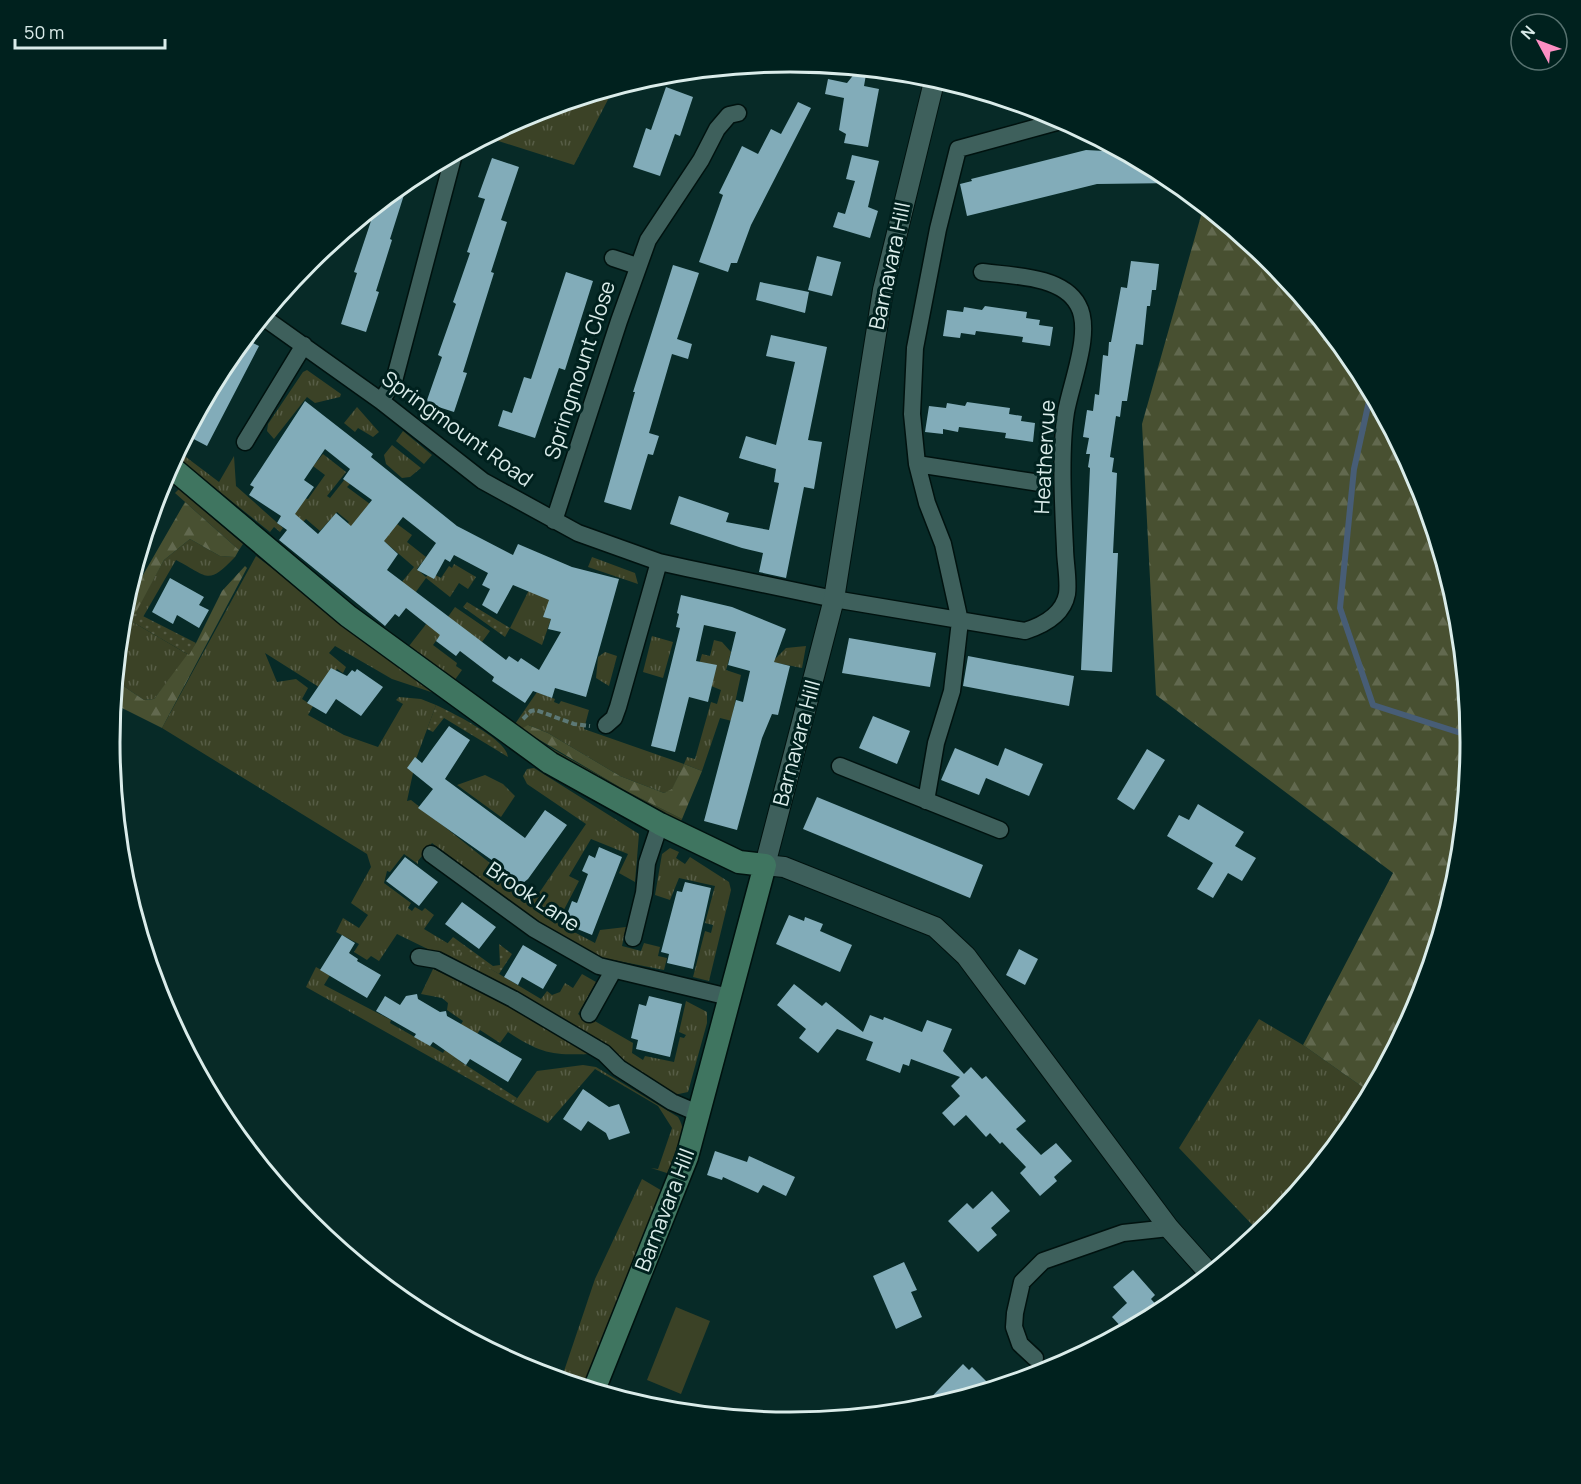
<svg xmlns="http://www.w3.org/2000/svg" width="1581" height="1484" font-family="Manrope,sans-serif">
  <defs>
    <pattern id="grass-tufts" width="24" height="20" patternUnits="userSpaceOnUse" patternTransform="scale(1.5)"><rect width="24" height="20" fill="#3b4226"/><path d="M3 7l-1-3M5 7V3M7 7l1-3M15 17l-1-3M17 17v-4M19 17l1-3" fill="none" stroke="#575d46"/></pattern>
    <pattern id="forest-firs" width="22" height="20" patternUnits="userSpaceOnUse" patternTransform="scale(1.5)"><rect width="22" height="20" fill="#485031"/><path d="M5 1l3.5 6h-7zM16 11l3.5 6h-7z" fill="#62694f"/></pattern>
    <pattern id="park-dots" width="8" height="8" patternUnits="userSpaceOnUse" patternTransform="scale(1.5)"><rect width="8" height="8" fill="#3b4226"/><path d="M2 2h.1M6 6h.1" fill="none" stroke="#575d46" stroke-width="1.8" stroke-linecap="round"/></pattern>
  </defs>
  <rect width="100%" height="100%" fill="#072a27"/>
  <path fill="url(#grass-tufts)" d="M614,88l-40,77 -88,-28 44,-24z
    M307,370l34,24 -1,3 -25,6 -8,-6 -33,42 -7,-8 1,-7 35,-52z
    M357,407l22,25 -6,5 -15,-9 -3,4 -11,-9z
    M403,431l29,24 -8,9 -28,-23z
    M392,445l29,23 -11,9 -8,1 -16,-14 -2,-9z
    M178,451l41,31 15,-26 2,30 47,42 -3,4 -6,-5 -4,5 -95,-76z
    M323,454l23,18 -19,24 3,2 15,-19 5,5 -3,3 65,48 -5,7 19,15 -9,12 9,8 4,-5 11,6 8,-12 3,2 2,-4 22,13 -8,12 -9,-6 -9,14 -24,-19 -16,22 -13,-12 17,-21 -29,-25 -39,-16 3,-4 -12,-10 -17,19 -14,-12 -11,11 -7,-9 17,-23 3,1 17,-24 -12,-9z
    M179,489l64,55 -4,6 -64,-57z
    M190,539l30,17 15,1c-28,29 -26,20 -59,3l-33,57 -8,-5 29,-52z
    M256,556l184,139 -48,-16 -57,-33 -6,7 17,14 -3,6 -6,-4 -15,20 -57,-36 12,29 19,-3 12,9 -6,11 11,7 -5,9 36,20 34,12 25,-43 -7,-4 3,-3 22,2 15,6 -20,54 -9,42 4,-1 124,99 51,-75 -59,-40 -4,-8 4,-7 7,-1 105,66 -4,48 -16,-9 9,-19 -37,-15 -22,37 10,5 -22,42 38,20 5,-13 26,-3 -4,19 19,5 3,-8 16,4 -2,9 9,2 -3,12 -66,-13 -60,-35 -106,-79 -14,18v3l-14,-10 -14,18 -3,-1 -3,12 27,20 -3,5 4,3 3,-4 7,4 3,-3 9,7 -10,14 117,70 6,-8 5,4 8,-3 5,-9 8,5 9,-14 14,8 -18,32 13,9 2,-3 40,23 -1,10 11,7 2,-4 29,6 6,-25 4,1 2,-3 -7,-3 7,-31 21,11v11l-19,69 -14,3 -189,-118 -88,-43 -18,27 -8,-5 -4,4 -13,-8 5,-8 -23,-12 7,-14 16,10 9,-13 -17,-12 20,-36 -4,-13 -205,-126z
    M592,557l43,16 3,11 -50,-17z
    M533,582l24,10 -13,25 7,2 -9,26 -32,-17z
    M455,607l35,24 -8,11 -37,-21z
    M131,621l58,34 -35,44 -10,1 -28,-19 4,-39z
    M427,623l14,11 -8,11 24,18 -1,3 6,4 -8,11 -45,-35z
    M652,636l21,6 -10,36 -20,-6z
    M714,640l8,2 9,10 -5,18 15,5 -8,37 21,5 -2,9 -32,-8 -18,53 -18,-7 -12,26 -8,3 -44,-17 -72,-43 -20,-8 9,15 91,52 54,27 -2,4 -126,-67 -39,-32 22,-32 18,7 -1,3 5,2 2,-3 28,9 -5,19 100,35 3,-7 8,2 16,-57 6,2 4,-14 -20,-8 -3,-14 4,-14 8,2z
    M806,646l-4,22 -30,-6 14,-14z
    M605,652l12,4 -8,30 -13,-8 2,-21z
    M485,775l18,9 12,12 -14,21 -44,-32z
    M670,848l9,4 -3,6 9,6 5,-7 39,25 2,8 -22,91 -16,-4 12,-46 6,2 2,-8 -8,-2 10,-37 -36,-8 -9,22 -15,-5 7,-41z
    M316,967l14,8 -6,10 67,35 -1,3 53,30 20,-32 -16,-11 1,-7 -6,-5 -21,-4 12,-25 59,26 102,59c-41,1 -51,1 -86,-22l-8,11 -20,-13 -22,30 -4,-2 -6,9 -142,-80z
    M1259,1019l44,26 68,48 -15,27 -85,103 -11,10 -81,-85z
    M583,1065l13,2 82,50c12,18 -2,40 -8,57l-19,-6 7,1 14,-41 -14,-22 -63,-37 -47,54 -35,-19 24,-33z
    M642,1179l22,13 -81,195 -22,-7 34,-101z"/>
  <path fill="url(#forest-firs)" d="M1204,205l68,56 85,103 62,118 39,128 13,132 -13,133 -39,128 -48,90 -68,-48 90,-172 -237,-178 -14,-271z
    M185,502l54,48 -4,7 -15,-1 -30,-17 -26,21 -44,82 4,-34z
    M245,566l2,2 -85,160 -48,-24 2,-23 28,19 10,-1 42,-56 26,-52z
    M528,725l20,8 72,43 44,17 8,-4 12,-25 18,7 -20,48 -54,-27 -107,-63z"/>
  <path fill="url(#park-dots)" d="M467,602l43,26 -5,9 -42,-30z
    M135,612l61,31 -7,12 -58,-34z
    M436,705c15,7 72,35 72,52l-64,-39 -11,14 -6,-3z
    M453,937l40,29 7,-1 -1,-21 13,10 -13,20 -52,-30z
    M454,1058l4,2 59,38 -4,6 -65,-37z"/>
  <path fill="#3b4226" d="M676,1307l34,14 -29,73 -34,-14z"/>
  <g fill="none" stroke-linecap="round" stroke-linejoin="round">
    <path stroke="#475d76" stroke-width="6" d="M1371,392l-17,77 -14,139 33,97 97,31"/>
  </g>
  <path fill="#82acb9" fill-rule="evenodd" d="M859,68l8,1 -3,17 15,3 -11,58 -24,-4 2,-9 -7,-4 5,-32 -19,-4 3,-15 19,4z
    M666,87l27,10 -13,39 -5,-2 -15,42 -27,-9 13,-39 5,2z
    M798,102l13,6 -60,117 -14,38h-6l-3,9 -29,-10 24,-67 -4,-2 23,-47 16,8 13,-25 10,5z
    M1086,150l37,2 54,31 -80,1 -130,32 -7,-32 12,-3 -1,-2z
    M852,155l27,6 -11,46 10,4 -8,27 -37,-11 5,-15 7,2 10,-33 -9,-2z
    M492,158l27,9 -18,53 6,2 -16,50 3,1 -31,99 4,1 -13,39 -28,-9 16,-46 -4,-2 18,-51 -3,-2 17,-49 -3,-1 18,-53 -7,-2z
    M409,179l-19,60 2,1 -16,51 3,1 -13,40 -25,-8 16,-51 -3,-1 17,-51 -3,-1 3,-10z
    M817,256l24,6 -9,34 -24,-6z
    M1131,261l28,3 -3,26h-4l-2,16h-3l-4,39 -7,-1 -9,57h-5l-2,16 -4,-1 -6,41 4,1 -2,14 5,1 -4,80h5l-6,119 -31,-2 9,-202 -2,-1 2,-13h-4l3,-16 -6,-1 4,-27 6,1 2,-17 4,1 4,-40 5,1 1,-14h2l10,-55 6,1z
    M673,265l26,8 -22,66 15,5 -4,15 -16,-5 -23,79 10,3 -6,19 -5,-1 -17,56 -27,-8 31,-110h-2z
    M566,272l27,9 -28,89 -6,-2 -24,70 -37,-12 5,-16 9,3 12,-36 7,2z
    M760,282l49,10 -4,21 -49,-13z
    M985,306l42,6 -1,6 14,2 -1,5 14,2 -3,19 -28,-4 1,-5 -47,-6 -1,4 -14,-2 -1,5 -17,-2 4,-26 16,2 1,-5 18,3z
    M771,335l56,12 -19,93 14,2 -8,47 -10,-2 -18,91 -27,-6 4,-19 -21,-5 -72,-24 9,-28 50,17 -3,9 43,8 10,-47 -5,-1 2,-13 -37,-11 7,-22 30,9 19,-83 -29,-6z
    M245,339l14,7 -52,100 -21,-11 39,-71z
    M305,401l68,53 -2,3 86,69 56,29 5,-11 54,23 47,12 -33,118 -31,-9 -3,10 -19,-7 -8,12 -33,-22 2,-4 -34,-26 -4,5 -20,-15 4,-6 -34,-27 -7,9 -4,-3 -10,12 -106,-86 8,-10 -10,-7 4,-7 -32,-21 5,-8 -4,-2zM325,449l25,20 -7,10 29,21 -21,26 -15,-13 -18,21 -23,-20 19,-27 -10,-7zM403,517l33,26 -19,27 17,9 11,-20 5,3 4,-7 34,18 -6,12 8,4 -8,16 15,9 16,-29 36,15 -6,17 8,2 -3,10 13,3 -22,38 -18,-12 -3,4 -9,-6 -3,4 -119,-90 11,-16 -14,-13z
    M967,402l43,6 -1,6 13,2 -1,5 14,2 -2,19 -28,-4 1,-5 -47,-6 -1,5 -15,-3v5l-18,-2 4,-26 17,2 1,-5 18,3z
    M170,578l34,19 -5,8 10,5 -10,18 -22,-13 -4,9 -21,-12z
    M681,595l51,12 54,22 -12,33 16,4 -12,49 -6,-1 -10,24 -25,92 -33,-9 32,-121 7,2 7,-31 -22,-6 8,-33 -32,-7 -8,36 21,4 -9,37 -19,-5 -14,55 -24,-6 29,-118 -4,-1 3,-13 -2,-1z
    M849,638l87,15 -6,34 -88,-14z
    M968,656l106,20 -5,30 -106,-20z
    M331,668l16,8 5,-6 3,2 2,-3 26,18 -22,29 -25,-17 -10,15 -19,-11z
    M873,716l37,15 -13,33 -38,-16z
    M449,726l21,14 -25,39 80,59 20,-28 22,15 -39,54 -10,8 -18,-15 3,-4 -85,-60 15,-19 -26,-21 8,-11 7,6z
    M955,748l43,18 7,-18 38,16 -14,32 -43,-18 -7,17 -38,-15z
    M1147,749l18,11 -31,50 -17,-11z
    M817,797l166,68 -13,33 -167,-69z
    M1198,804l46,28 -9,14 21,12 -14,23 -14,-8 -15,25 -16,-9 16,-26 -46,-27 12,-21 10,5z
    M599,847l23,10 -30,78 -22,-9 2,-7 -6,-2 6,-16 5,2 11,-29 -6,-3 7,-16 6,3z
    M405,857l33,25 -19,24 -33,-25z
    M685,882l26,6 -18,81 -26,-6 2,-9 -8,-2 16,-61 5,1z
    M462,902l34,25 -17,22 -34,-25z
    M789,915l15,6 1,-4 18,7 -3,7 32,14 -12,27 -64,-28z
    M342,935l13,8 -6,10 9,6 -1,2 24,14 -14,23 -47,-28z
    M523,945l34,20 -14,24 -21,-12 -4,8 -14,-8z
    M1019,949l19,10 -13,26 -19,-10z
    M794,984l28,22 4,-4 37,30 7,-17 13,5 1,-3 38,15 5,-12 25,9 -9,22 21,23 7,-7 11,12 4,-3 40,45 -10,8 25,26 15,-12 16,18 -18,16 3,4 -17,15 -20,-23 6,-6 -24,-25 -2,2 -10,-11 -4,4 -20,-22 -12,11 -12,-13 18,-17 -9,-10 9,-9 -49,-18 -2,7 -6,-2 -3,9 -34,-13 7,-18 -36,-13 -19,24 -19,-15 7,-9 -29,-24z
    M417,994l1,5 22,13 6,-1 1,5 75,43 -14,23 -38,-23 -4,6 -33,-23 -3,4 -16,-9 2,-3 -40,-23 9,-15 15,9 6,-9z
    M649,996l33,8 -12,53 -34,-8 2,-9 -7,-2 8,-34 7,2z
    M583,1089l26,18 10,-3 11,29 -21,7 -3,-7 -18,-12 -7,10 -18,-12z
    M715,1151l32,11 2,-6 46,21 -9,19 -23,-11 -5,8 -35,-16 -1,3 -15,-5z
    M992,1191l18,20 -19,17 6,7 -19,17 -30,-31 19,-18 6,6z
    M904,1262l13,28 -6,2 11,25 -26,12 -23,-53z
    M1133,1270l22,25 -4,4 9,10 -12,10 -23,12 -13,-14 15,-14 -14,-16z
    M963,1364l6,6 3,-3 16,16 -9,10 -60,17z"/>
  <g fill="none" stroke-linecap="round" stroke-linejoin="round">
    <g stroke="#00120f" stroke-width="19">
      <path id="minor" d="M613,258l24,8
        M263,317l118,84 102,80 95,52 81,29 27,6 148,31 191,32c19,-6 38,-16 42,-37 2,-14 -2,-32 -2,-46 -2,-40 -5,-98 1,-136 5,-29 27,-81 12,-107 -16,-30 -68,-29 -96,-33
        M381,401l13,-20 60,-227
        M245,442l59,-97
        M917,464l123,19
        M554,521l65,-200 29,-81 53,-80 16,-31 12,-14 9,-2
        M606,725l8,-7 4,-11 41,-145
        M840,766l160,64
        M926,801l10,-58 16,-52 8,-70 -17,-77 -16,-41 -10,-39 -5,-50 3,-66 23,-119 20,-80 106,-29
        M431,854l103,75 65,37 130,31
        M633,938l11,-45 3,-30 13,-39
        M419,957l18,3 76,39 91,54 15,15 53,34 28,12
        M589,1014l24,-43
        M1035,1358l-15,-14 -6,-17 1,-14 7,-31 21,-21 80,-28 46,-5"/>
    </g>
    <g stroke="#00120f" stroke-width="22">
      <path id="tertiary" d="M935,78l-52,212 -49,309 -69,266 19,2 151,60 31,29 203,272 41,46"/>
    </g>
    <g stroke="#00120f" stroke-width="25">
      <path id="secondary" d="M170,466l178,150 202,147 110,61 79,38 26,3 -78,292 -93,233"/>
    </g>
    <path stroke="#5c7875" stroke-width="4" stroke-dasharray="6 3" stroke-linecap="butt" d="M523,719l8,-8 5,-1 38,14 16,2"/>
    <use href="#minor" stroke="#3e605c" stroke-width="16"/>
    <use href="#tertiary" stroke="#3e605c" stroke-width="20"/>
    <use href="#secondary" stroke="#3f7560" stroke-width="22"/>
  </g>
  <g text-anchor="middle" stroke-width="6" stroke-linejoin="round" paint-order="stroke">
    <g font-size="21" fill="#daecea" stroke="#00211e">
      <text transform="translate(890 266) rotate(-78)" y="7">Barnavara Hill</text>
      <text transform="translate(580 370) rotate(-72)" y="7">Springmount Close</text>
      <text transform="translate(457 429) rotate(36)" y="7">Springmount Road</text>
      <text transform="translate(1045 457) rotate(-87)" y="7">Heathervue</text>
      <text transform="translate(797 743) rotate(-75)" y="7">Barnavara Hill</text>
      <text transform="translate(533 897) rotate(34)" y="7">Brook Lane</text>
      <text transform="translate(665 1210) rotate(-69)" y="7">Barnavara Hill</text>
    </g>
  </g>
  <path d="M0 0H1581V1484H0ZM120 742a670 670 0 1 1 1340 0a670 670 0 1 1-1340 0Z" fill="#00211e" fill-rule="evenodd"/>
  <path fill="none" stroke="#daecea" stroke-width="3" d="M120 742a670 670 0 1 1 1340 0a670 670 0 1 1-1340 0Z"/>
  <g transform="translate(1539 42) rotate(311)"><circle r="28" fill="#00211e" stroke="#577270" stroke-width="1.5"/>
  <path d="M0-4.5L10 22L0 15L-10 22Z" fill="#fc8fc3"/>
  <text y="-9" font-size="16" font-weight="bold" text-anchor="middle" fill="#daecea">N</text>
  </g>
  <path d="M15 39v9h150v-9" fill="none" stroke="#daecea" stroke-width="3"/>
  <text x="24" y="39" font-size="18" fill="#daecea" stroke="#00211e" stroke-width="4.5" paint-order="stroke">50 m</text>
</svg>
